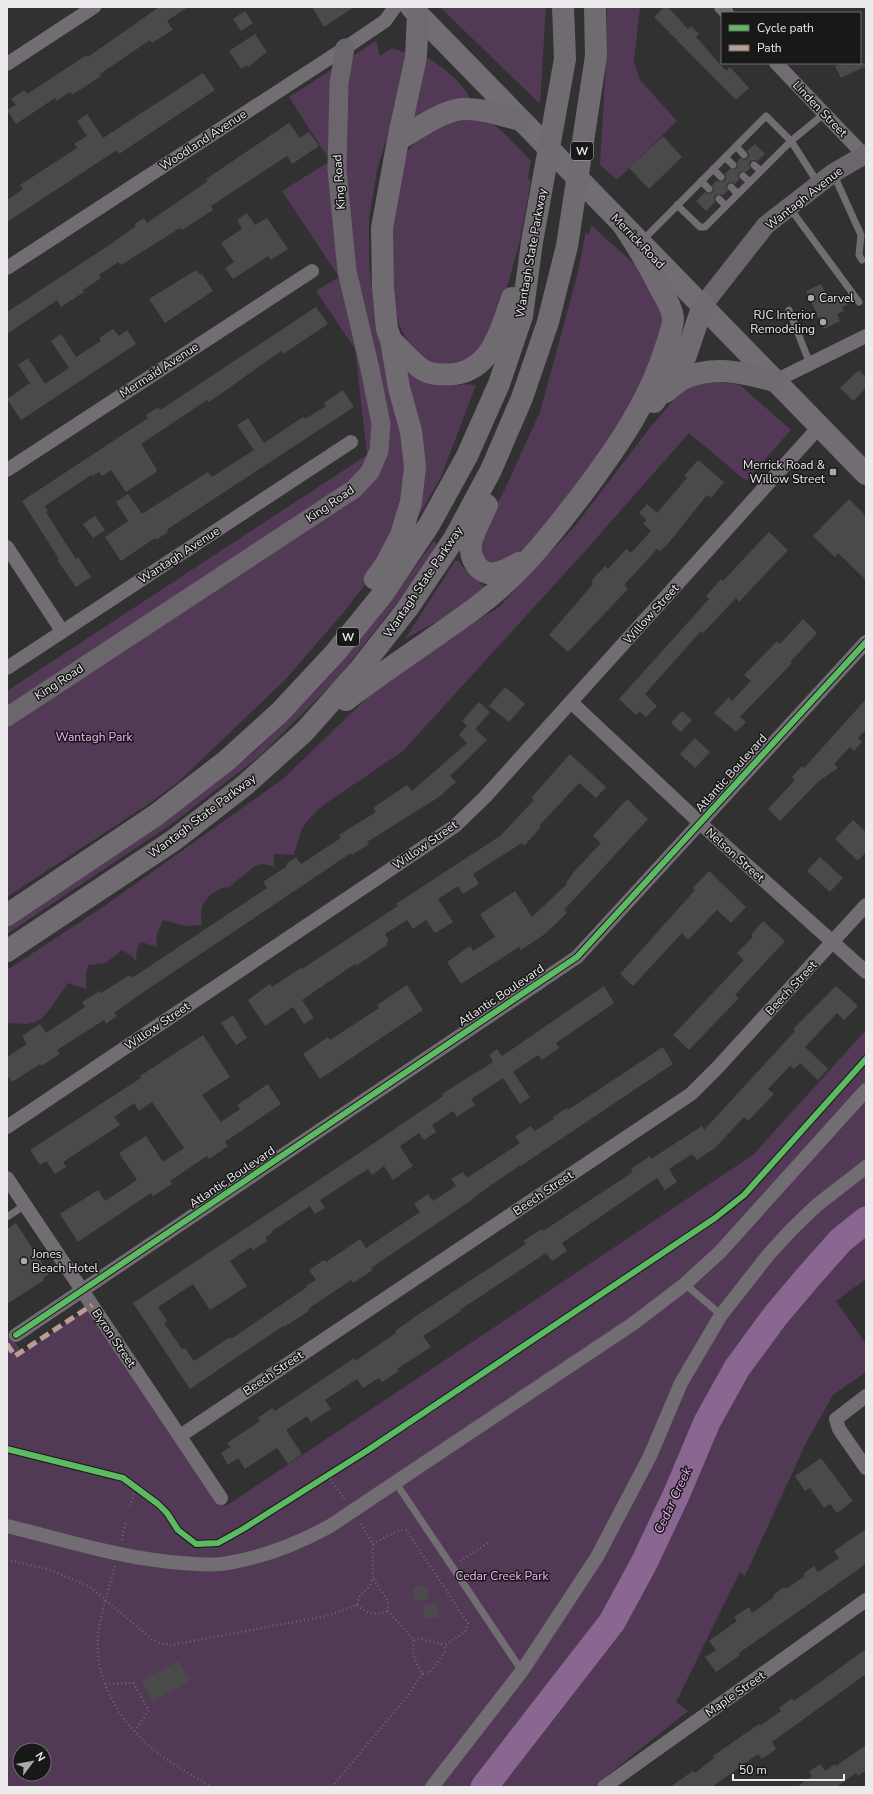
<svg xmlns="http://www.w3.org/2000/svg" width="873" height="1794" font-family="'Nunito Sans',sans-serif">
  <rect width="100%" height="100%" fill="#313131"/>
  <path fill="#523955" fill-rule="evenodd" d="M440,7h106l-6,97z
    M607,7h33l-6,54 6,19 37,41 -60,59 -17,-15 7,-121z
    M376,41l4,15 12,-8 17,6 -2,17 -30,99 -8,49v45l5,43 26,104 7,79 -32,81 -31,41 -60,69 -107,102 -30,22 -140,92v-206l360,-236 -12,-106 -39,-58 23,-14 -57,-86 48,-30 -41,-64z
    M428,58c16,10 35,24 43,42l-58,22 10,-54z
    M454,117l33,2 17,14 27,28 -3,17 3,3 -12,63 -26,94 -24,24 -36,4 -24,-21 -10,-20 -8,-41 1,-55 13,-74 18,-24z
    M591,225l51,46 23,50 -5,37 -58,91 -37,51 -32,40 -20,20 -13,6 -20,-7 -1,-21 25,-47 36,-79 37,-136 9,-44 3,3z
    M401,362c14,9 30,25 47,24 11,0 16,-3 28,-1l-35,92 -31,54z
    M712,380l28,5 51,45 -45,51 -57,-48 -103,117 -183,201 -81,55 -14,14 -6,8 -8,27 -20,-1v11l3,5 -5,-4 -10,-2 -7,2 -26,21 -7,1 -11,6 -8,10 -2,8 1,13 -17,1 -22,-6 -7,17 1,10 -16,-5 -4,6 -1,14 -4,-6 -10,-6 -16,13 -18,2 -2,8v16l-18,-6 -18,26 -8,9 -7,4 -9,2 -19,-1v-53l97,-64 179,-127 88,-85 68,-52 59,-34 77,-82 73,-96 35,-41z
    M434,541l3,4 -26,40 -74,94 -77,77 -87,67 -166,111v-8l163,-109 84,-65 77,-78 48,-58z
    M455,561h4l4,6 24,22 -22,17 -60,33z
    M866,1030v249l-30,22 30,43v28l-33,23 -27,48 -61,133 -5,-4 -64,130 12,9 -95,76h-586v-457l15,23 71,-48 133,201 527,-351zM20,1750h24v24h-24z"/>
  <g fill="none" stroke-linecap="round" stroke-linejoin="round">
    <path stroke="#8a6790" stroke-width="27" d="M484,1787l128,-165 32,-59 33,-70 30,-71 30,-54 39,-53 33,-39 32,-36 25,-20"/>
  </g>
  <path fill="#4b4a4b" d="M159,7h29l-21,14 6,9 -21,13 -2,-3 -50,34 1,2 -29,19 -2,-3 -14,9 -1,-3 -39,26 -9,-14 9,-5 -5,-6 13,-9 3,4 60,-39 1,2z
    M312,7h42l-30,20z
    M664,7h4l20,22 3,-3 8,8 -3,3 30,34 4,-4 19,21 -13,12 -82,-83z
    M245,11l8,12 -12,8 -8,-12z
    M255,34l12,18 -19,15 -1,-2 -6,4 -12,-18z
    M842,63h24v3l-25,12 -6,-12z
    M203,73l12,17 -96,64 -2,-4 -110,72v-22l16,-11 -3,-4 57,-37 -3,-4 13,-8 -10,-15 10,-7 16,24z
    M289,123l11,15 9,-6 10,14 -27,18 -5,-8 -76,50 2,4 -31,20 -2,-2 -59,37 -3,-3 -19,13 2,3 -18,12 1,2 -23,15 -4,-7 -50,34v-22l104,-68 25,-18 -2,-2 10,-6 3,5 61,-42 -2,-2z
    M663,136l19,21 -33,32 -20,-21z
    M755,144l10,10 -8,7 -2,-1 -5,1 -1,3 1,4 -4,4h-6l-2,3 1,4 -4,5 -3,-2 -4,1 -2,3 2,5 -5,4 -3,-1 -4,1 -2,3 1,4 -9,9 -10,-10 9,-9 3,2 4,-1 2,-3 -2,-5 5,-5 3,2 4,-1 2,-3 -1,-5 5,-4h6l2,-3 -1,-4 3,-4 5,2 3,-2 1,-4 -2,-3z
    M247,213l8,12 12,-7 21,31 -17,11 -3,-4 -35,23 -8,-11 9,-6 -13,-19 21,-14 -5,-9z
    M196,270l4,5 2,-1 11,17 -48,32 -16,-24z
    M821,284l7,14 7,-4 2,3 8,-3 4,10 -7,3 2,4 -7,3 3,7 -16,8 -18,-38z
    M316,307l12,17 -45,30 -2,-3 -49,35 -23,16 -2,-2 -66,44 16,26 -1,2 -30,20 -15,-22 -9,6 -3,-4 -7,4 -1,-1 -46,31 3,5 -2,1 13,21 17,26 2,-2 13,20 -15,10 -19,-27 2,-1 -37,-58 126,-83 -2,-3 12,-8 2,3z
    M113,329l6,7 8,-6 9,14 -115,76 -14,-21 23,-16 -12,-18 10,-7 17,26 24,-16 -18,-27 10,-7 15,23 25,-16 -2,-3z
    M859,370l7,7v11l-13,13 -13,-13z
    M343,390l11,17 -180,118 -7,5 1,2 -12,8 -1,-2 -34,23 -16,-24 23,-16 -12,-19 12,-8 14,20 66,-42 4,5 42,-27 -17,-25 11,-7 16,25 39,-26 2,2 21,-13 -2,-3z
    M698,460l26,22 -13,16 -4,-3 -40,50 -7,6 -3,-2 -33,36 4,4 -60,63 -19,-17 44,-51 -2,-3 14,-15 3,3 18,-20 5,4 20,-22 -8,-8 4,-3 -8,-7 8,-9 10,9 30,-35 -3,-2z
    M849,499l17,17v64l-28,-27 -3,4 -22,-21z
    M95,516l10,14 -12,8 -10,-14z
    M769,532l19,18 -49,52 -3,-4 -33,35 -2,-2 -56,63 12,12 -11,11 -6,-6 -4,4 -17,-16 90,-100 -3,-3 15,-17 2,2z
    M803,619l14,14 -27,29 2,1 -52,54 6,5 -10,10 -22,-19 15,-16 3,4 19,-20 -7,-6 33,-34 3,3z
    M505,687l20,17 -16,18 -20,-16z
    M866,699v30l-8,9 4,4 -8,9 -4,-4 -16,17 4,4 -19,13 -39,40 -12,-12 27,-29 -3,-3 10,-11 2,2z
    M479,702l11,10 -15,17 12,11 -37,36 6,6 -17,15 -72,45 2,2 -17,11 -1,-2 -209,140 -28,20 3,3 -11,8 -2,-4 -47,30 3,4 -19,12 -1,-2 -28,18 -5,-7v-18l20,-13 -5,-8 18,-12 6,9 39,-26 -3,-5 18,-11 1,2 29,-18 2,3 135,-90 -4,-6 24,-16 -1,-2 10,-7 5,7 40,-26 -2,-3 37,-23 -3,-4 34,-23 5,6 55,-48 -8,-8 8,-9 -5,-5z
    M682,711l10,9 -11,12 -10,-9z
    M695,738l15,14 -15,16 -15,-14z
    M570,754l36,33 -10,11 -17,-15 -40,43 2,1 -17,19 -2,-3 -49,31 6,10 -16,10 -5,-8 -20,13 15,23 -18,11 -9,-13 -13,9 -6,-9 -22,14 4,7 -3,2 1,2 -31,21 -1,-2 -53,36 12,18 -10,6 -11,-17 -28,19 -17,-26 4,-3 18,-13 2,3 29,-19 1,1 96,-63 -2,-2 29,-19 75,-49 34,-36 -3,-2z
    M627,799l21,20 -84,91 3,3 -22,21 -24,16 -2,-3 -58,37 -14,-22 23,-16 3,5 22,-14 -15,-23 35,-23 17,26 35,-33 -1,-1 7,-10 28,-30 -8,-7z
    M853,820l13,12v20l-8,9 -23,-22z
    M820,857l23,21 -13,14 -23,-21z
    M709,871l37,36 -15,16 -14,-13 -29,30 -6,-7 -49,53 -13,-12 75,-84 -2,-2z
    M763,921l22,20 -50,54 4,3 -50,52 -16,-15 71,-75 -7,-7 16,-16 -2,-2z
    M407,985l16,25 -103,69 -17,-25 25,-17 2,3 49,-32 -2,-3z
    M604,986l10,17 -58,40 3,5 -17,12 -4,-5 -25,17 17,25 -10,7 -17,-26 -32,21 4,6 -18,12 -4,-6 -21,14 4,7 -12,8 -5,-7 -19,13 13,20 -20,14 -9,-14 -12,9 -4,-6 -48,31 5,8 -10,6 -5,-8 -38,25 1,1 -8,6 2,3 -14,9 -2,-3 -21,14 17,25 -37,24 -17,-26 -35,23 9,14 -3,2 18,26 3,-1 9,13 36,-24 1,2 76,-52 -1,-1 10,-6 -7,-10 15,-10 2,2 34,-23 6,9 54,-36 -6,-8 14,-10 5,7 23,-15 -5,-7 12,-7 4,6 53,-35 -5,-7 16,-10 3,5 20,-12 -1,-2 14,-9 1,2 95,-63 10,17 -127,85 -25,17 -1,-1 -47,33v1l-102,69 2,2 -20,13 -2,-3 -43,29 1,2 -25,16 -1,-1 -93,63 -57,-86 225,-149 85,-58 -1,-2 51,-32 -4,-7 8,-6 5,7z
    M836,986l22,20 -14,14 -7,-7 -32,34 23,22 -10,11 -18,-17 -6,6 -4,-3 -22,23 6,5 -26,27 -4,-4 -29,31 -18,12 -5,-6 -23,15 8,13 -12,8 -8,-12 -95,65 5,8 -15,10 -6,-8 -86,57 1,1 -38,25 8,11 -34,22 2,2 -17,11 -3,-4 -16,10 -6,-9 -32,21 6,9 -20,13 -4,-6 -21,14 16,24 -14,10 -11,-16 -32,21 -7,-11 -10,7 -7,-12 9,-6 -3,-4 33,-22 -2,-3 14,-10 3,3 79,-53 1,3 41,-28 -1,-2 24,-17 107,-70 -3,-3 19,-12 1,2 90,-59 -2,-3 19,-13 1,3 51,-33 2,4 91,-99 -2,-2z
    M233,1015l14,23 -11,7 -15,-22z
    M203,1035l27,42 -28,18 19,27 19,-13 -3,-4 31,-21 13,20 -56,38 3,4 -19,13 -2,-3 -37,25 2,3 -19,12 -2,-3 -73,49 -18,-28 38,-24 7,11 32,-21 -18,-27 27,-17 17,26 21,-14 -32,-46 -13,9 -5,-8 -20,14 6,8 -57,37 3,5 -11,7 -9,-13 -6,4 -10,-15 111,-72 -1,-2z
    M16,1223l33,51 -6,4 1,2 -37,24v-75z
    M821,1458l32,43 -16,12 -7,-9 -6,4 -14,-20 -5,3 -10,-15z
    M866,1529v35l-127,89 1,2 -24,17 -11,-15 11,-7 -7,-9 28,-20 -3,-4 15,-10 3,6 22,-16 -1,-2 11,-8 2,2 19,-13 -2,-2 11,-8 4,6 21,-14 -5,-7z
    M427,1586l1,14 -14,1 -1,-14z
    M437,1603l1,15 -14,1 -1,-15z
    M866,1649v25l-94,68 4,7 -14,10 -4,-5 -46,33h-42l23,-16 2,2 19,-15 -1,-2 46,-32 1,2 21,-15 -2,-3 13,-10 2,3z
    M179,1661l11,20 -38,20 -11,-21z
    M866,1745v25l-8,6 -2,-3 -20,14h-39l15,-11 -3,-4 11,-8 5,7 10,-7 1,2z"/>
  <g fill="none" stroke-linecap="round" stroke-linejoin="round">
    <path stroke="#6a676b" stroke-width="2.5" stroke-dasharray="1 3" stroke-linecap="butt" d="M328,1476l17,24
      M130,1506l6,-20
      M122,1540l4,-19
      M373,1544l26,-14h7l62,93 -3,9 -20,13v7l-15,20 -7,1
      M7,1560l40,9 42,17 63,53 8,4 11,2 155,-29 31,-11 2,-8 11,-12 3,-8v-33l-13,-22
      M460,1561l30,-19
      M115,1566c-6,23 -15,47 -17,71 -4,43 23,86 55,112 18,15 40,26 59,38
      M357,1605c11,9 18,11 31,6
      M414,1640l8,-1 23,6
      M105,1684l28,-1 16,27 -14,21
      M332,1787l74,-89 17,-25c-8,-9 -12,-20 -9,-33l-26,-29v-10l-15,-23"/>
    <path stroke="#726c73" stroke-width="7" d="M736,146l8,9
      M725,157l8,8
      M754,165l7,6
      M713,169l8,8
      M833,173l28,62 -2,20 3,5
      M743,176l7,6
      M701,181l8,8
      M731,187l7,7
      M719,199l7,7
      M677,205l23,22h5l86,-86 34,-28
      M789,207l70,95
      M642,241l124,-125 25,25 27,42
      M789,310l21,54
      M7,1217l18,-12
      M685,1284l36,31
      M396,1483l126,188"/>
    <path stroke="#726c73" stroke-width="14" d="M721,7l6,6
      M776,63l88,92
      M7,64l87,-57
      M7,268l338,-220 40,-27 10,-14
      M775,381l91,-45
      M7,470l305,-199
      M7,547l55,84
      M7,668l344,-226
      M571,702l129,121 166,149
      M7,1127l448,-301 30,-29 335,-371
      M7,1178l214,320
      M16,1335l561,-378 289,-315
      M866,1396l-30,23 3,10 27,39
      M180,1436l511,-342 27,-27 148,-162
      M7,1526c58,14 116,33 175,37 15,1 31,3 46,0 37,-6 69,-19 102,-37l304,-203 51,-39 35,-32 146,-162
      M432,1787l90,-116 75,-114 53,-101 31,-73 40,-68 48,-61 23,-25 25,-24 49,-38
      M604,1787l262,-187"/>
    <path stroke="#6a666c" stroke-width="19" d="M703,305l63,-80 67,-52 33,-19
      M7,717l347,-228 16,-17 9,-21 2,-27 -11,-55 -23,-98 -10,-101 2,-87 6,-35"/>
    <path stroke="#726d74" stroke-width="22" d="M411,7l455,467"/>
    <path stroke="#706a71" stroke-width="22" d="M398,140c18,-10 43,-29 64,-31 19,-1 40,6 58,11
      M391,340c7,7 26,28 34,31 9,4 21,4 30,3 38,-6 46,-46 57,-76
      M665,392c6,-4 12,-10 18,-13 31,-15 61,-6 92,2
      M654,402l31,-44 18,-53
      M487,505c-5,11 -11,23 -15,34 -5,16 6,38 24,34 9,-2 16,-6 23,-10
      M375,579l11,-15 15,-29 10,-33 4,-35 -4,-36 -12,-43 -8,-48 -4,-11 -4,-41 -1,-60 16,-88 18,-83 2,-43
      M346,700c43,-33 89,-62 132,-94 43,-32 76,-75 108,-117 25,-34 50,-69 67,-108 5,-11 21,-54 20,-63 -1,-10 -7,-19 -12,-28 -11,-23 -24,-44 -38,-65
      M7,915l149,-100 70,-54 54,-49 55,-59 47,-58 47,-70 38,-69 32,-72 23,-68 10,-74 33,-183 -2,-52
      M7,951l167,-111 71,-55 59,-53 56,-63 47,-60 47,-70 37,-69 31,-72 26,-76 19,-76 29,-190 -1,-49"/>
    <path stroke="#b99d93" stroke-width="5" stroke-dasharray="10 5" stroke-linecap="butt" d="M7,1344l8,12 77,-51"/>
    <g stroke="#191819" stroke-width="8">
      <path id="cycleway" d="M16,1335l561,-378 289,-315
        M7,1449l116,29 35,26 9,9 11,17 18,14 22,-1 25,-14 125,-79 347,-232 29,-23 122,-136"/>
    </g>
    <use href="#cycleway" stroke="#5cba63" stroke-width="6"/>
  </g>
  <g fill="#aba9ab" stroke="#191819" stroke-width="1.5">
    <circle cx="811" cy="298" r="4"/>
    <circle cx="823" cy="322" r="4"/>
    <rect x="829" y="468" width="8" height="8" rx="2"/>
    <circle cx="24" cy="1261" r="4"/>
  </g>
  <g text-anchor="middle" stroke-width="3" stroke-linejoin="round" paint-order="stroke">
    <g fill="#191819" stroke="#adabad" stroke-width="1">
      <rect x="571" y="142" width="22" height="18" rx="3"/>
      <rect x="337" y="628" width="22" height="18" rx="3"/>
    </g>
    <g font-size="11" font-weight="bold" fill="#eceaec">
      <text x="582" y="155">W</text>
      <text x="348" y="641">W</text>
    </g>
    <g font-size="12" fill="#eceaec" stroke="#191819">
      <text transform="translate(820 109) rotate(46)" y="4">Linden Street</text>
      <text transform="translate(203 140) rotate(-33)" y="4">Woodland Avenue</text>
      <text transform="translate(339 182) rotate(-94)" y="4">King Road</text>
      <text transform="translate(804 198) rotate(-38)" y="4">Wantagh Avenue</text>
      <text transform="translate(638 241) rotate(46)" y="4">Merrick Road</text>
      <text transform="translate(531 253) rotate(-80)" y="4">Wantagh State Parkway</text>
      <text transform="translate(159 370) rotate(-33)" y="4">Mermaid Avenue</text>
      <text transform="translate(330 504) rotate(-34)" y="4">King Road</text>
      <text transform="translate(179 555) rotate(-33)" y="4">Wantagh Avenue</text>
      <text transform="translate(423 582) rotate(-56)" y="4">Wantagh State Parkway</text>
      <text transform="translate(651 614) rotate(-48)" y="4">Willow Street</text>
      <text transform="translate(59 682) rotate(-33)" y="4">King Road</text>
      <text transform="translate(731 773) rotate(-48)" y="4">Atlantic Boulevard</text>
      <text transform="translate(202 816) rotate(-37)" y="4">Wantagh State Parkway</text>
      <text transform="translate(425 845) rotate(-35)" y="4">Willow Street</text>
      <text transform="translate(735 855) rotate(42)" y="4">Nelson Street</text>
      <text transform="translate(791 988) rotate(-47)" y="4">Beech Street</text>
      <text transform="translate(501 995) rotate(-34)" y="4">Atlantic Boulevard</text>
      <text transform="translate(157 1026) rotate(-34)" y="4">Willow Street</text>
      <text transform="translate(232 1177) rotate(-34)" y="4">Atlantic Boulevard</text>
      <text transform="translate(543 1193) rotate(-34)" y="4">Beech Street</text>
      <text transform="translate(114 1338) rotate(56)" y="4">Byron Street</text>
      <text transform="translate(273 1373) rotate(-34)" y="4">Beech Street</text>
      <text transform="translate(735 1694) rotate(-35)" y="4">Maple Street</text>
    </g>
    <g font-size="12" fill="#eceaec" stroke="#191819" text-anchor="start">
      <text x="819" y="302">Carvel</text>
      <text x="815" y="319" text-anchor="end">RJC Interior<tspan x="815" dy="14">Remodeling</tspan></text>
      <text x="825" y="469" text-anchor="end">Merrick Road &amp;<tspan x="825" dy="14">Willow Street</tspan></text>
      <text x="32" y="1258">Jones<tspan x="32" dy="14">Beach Hotel</tspan></text>
    </g>
    <g font-size="12" fill="#f0b5f8" stroke="#191819">
      <text x="94" y="741">Wantagh Park</text>
      <text x="502" y="1580">Cedar Creek Park</text>
    </g>
    <g font-size="13" font-style="italic" fill="#e7adef" stroke="#191819">
      <text transform="translate(672 1500) rotate(-65)" y="5">Cedar Creek</text>
    </g>
  </g>
  <rect width="873" height="1794" fill="none" stroke="#eceaec" stroke-width="16"/>
  <rect x="721" y="12" width="140" height="52" fill="#191819" stroke="#6d6c6d"/>
  <rect x="729" y="25" width="20" height="6" fill="#5cba63" stroke="#6d6c6d"/>
  <text x="757" y="32" font-size="12" fill="#eceaec">Cycle path</text>
  <rect x="729" y="45" width="20" height="6" fill="#b99d93" stroke="#6d6c6d"/>
  <text x="757" y="52" font-size="12" fill="#eceaec">Path</text>
  <g transform="translate(32 1762) rotate(58)"><circle r="19" fill="#191819" stroke="#6d6c6d"/>
  <path d="M0-3L7 15L0 10L-7 15Z" fill="#aba9ab"/>
  <text y="-6" font-size="11" font-weight="bold" text-anchor="middle" fill="#eceaec">N</text>
  </g>
  <path d="M733 1774v6h111v-6" fill="none" stroke="#eceaec" stroke-width="2"/>
  <text x="739" y="1774" font-size="12" fill="#eceaec" stroke="#191819" stroke-width="3" paint-order="stroke">50 m</text>
</svg>
